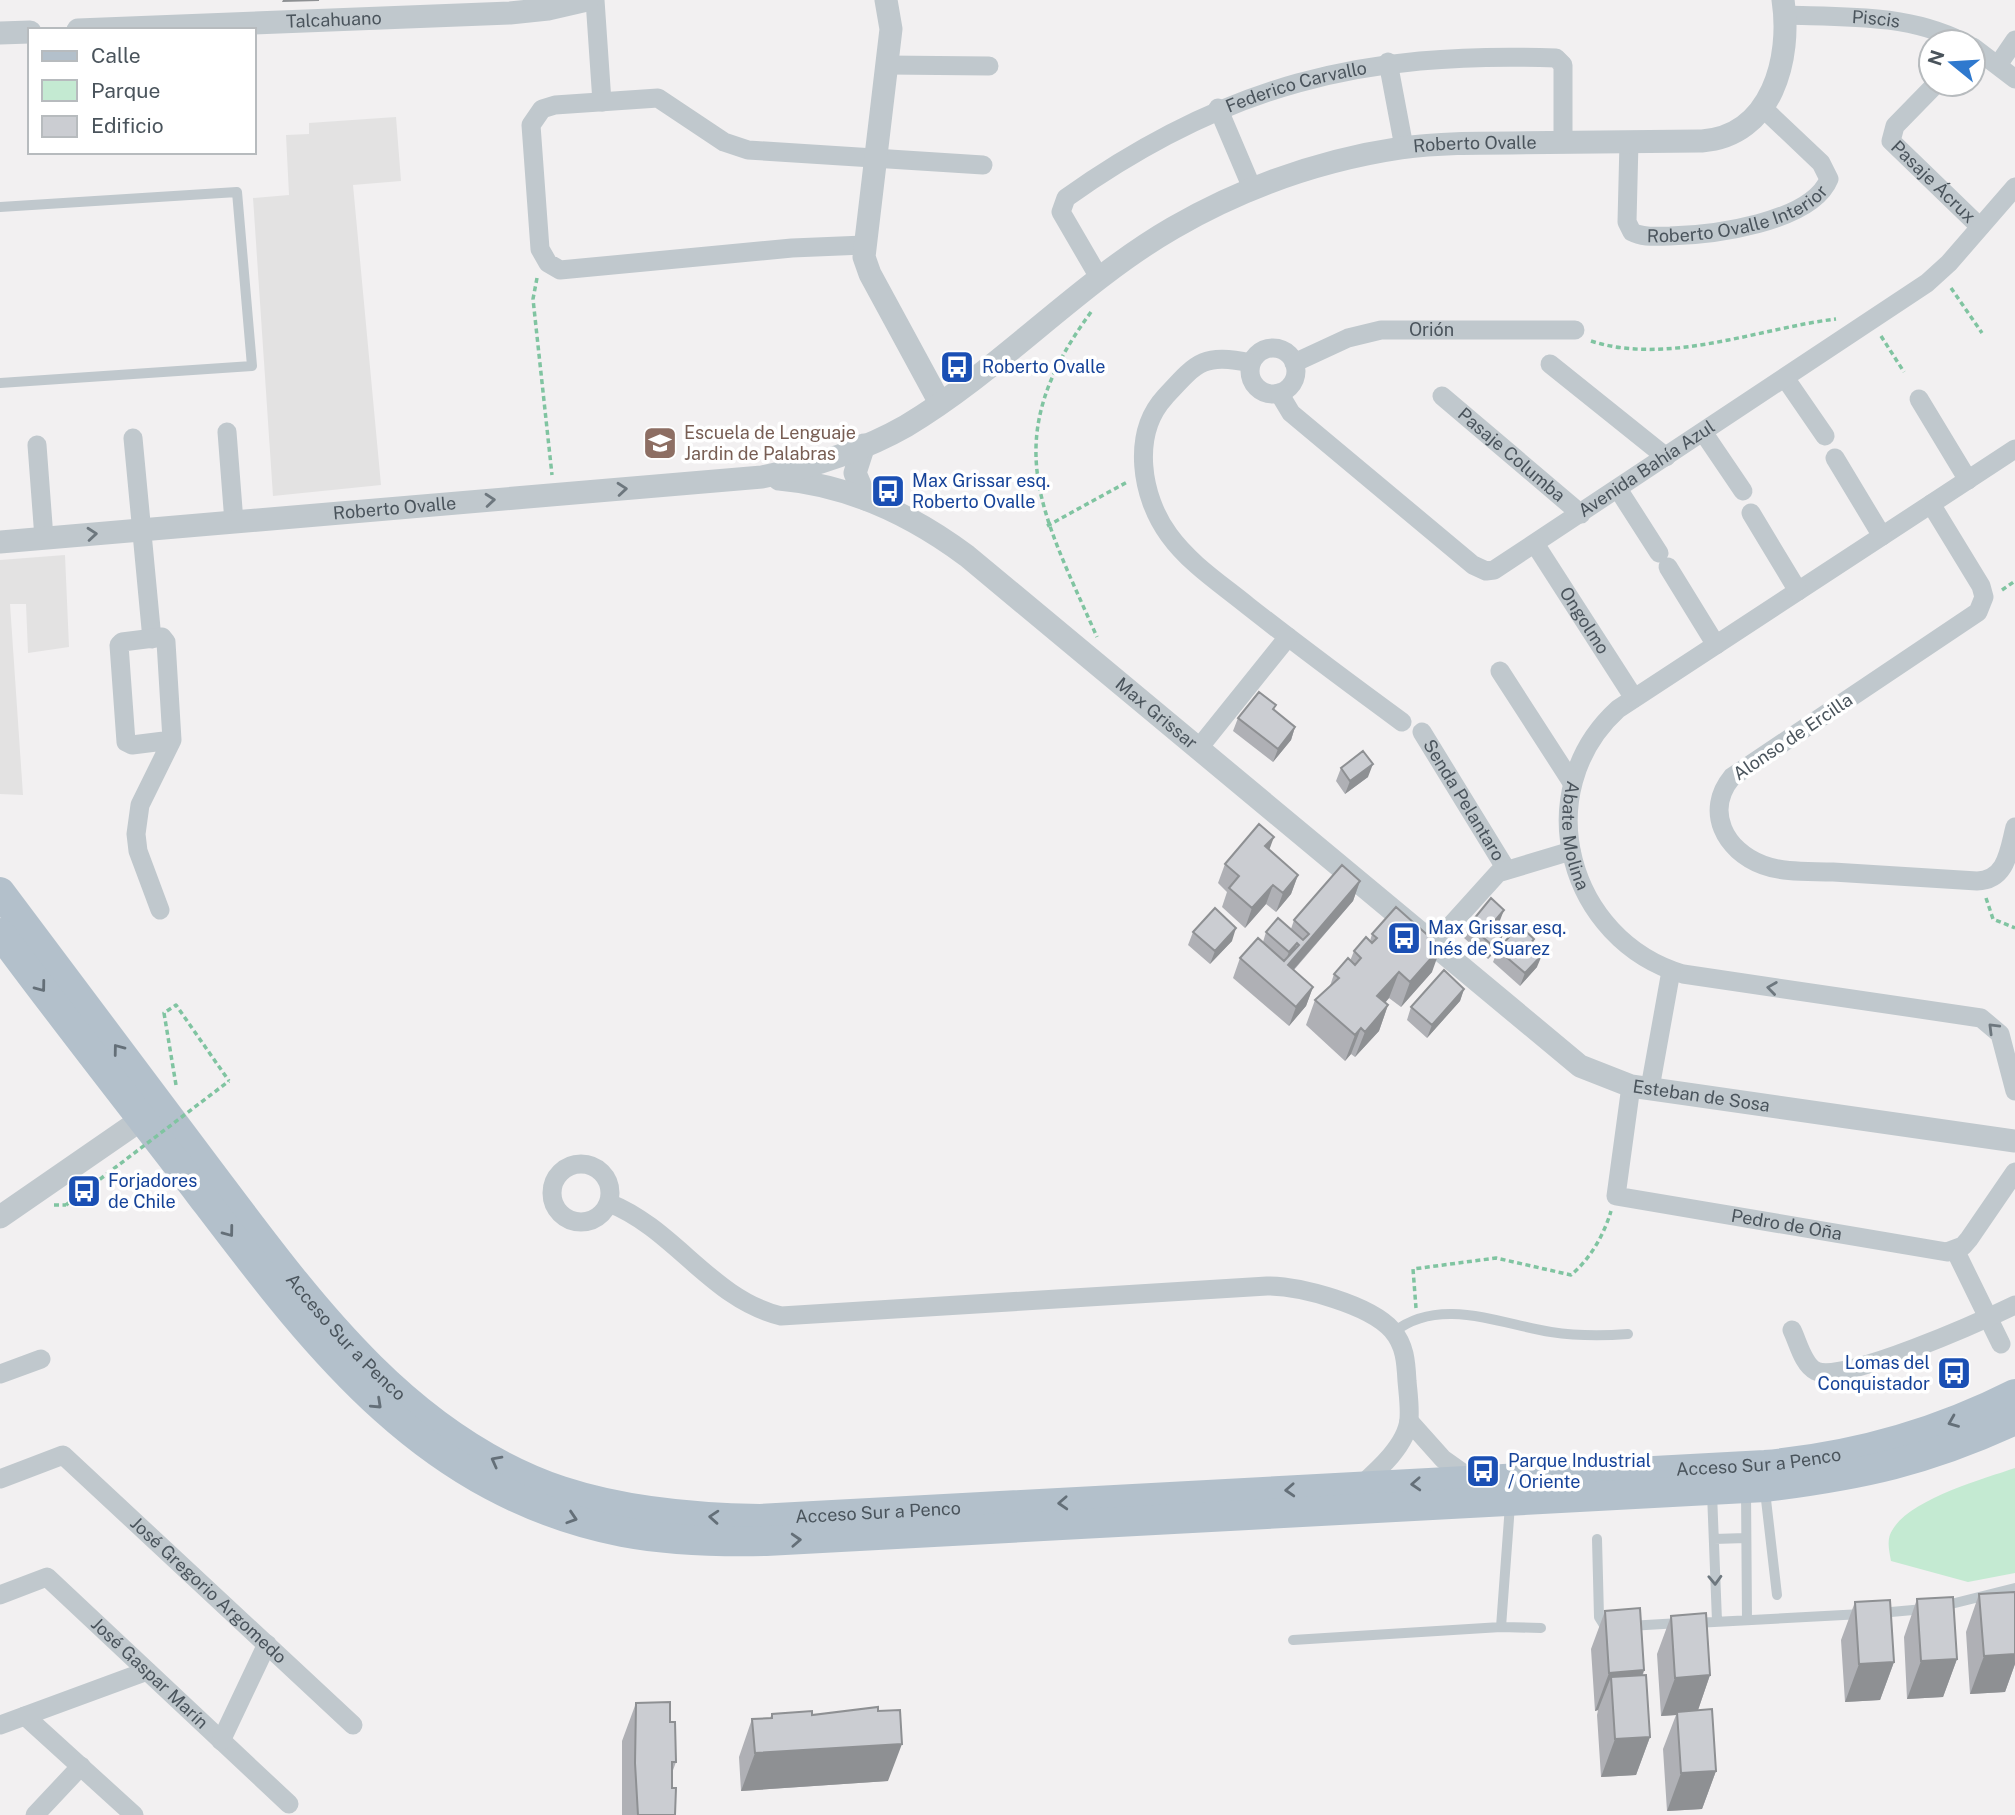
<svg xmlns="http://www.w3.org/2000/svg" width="2015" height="1815" font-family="'Public Sans',sans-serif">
  <rect width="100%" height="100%" fill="#f2f0f1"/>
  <path fill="#e3e2e2" d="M396,117l5,64 -48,4 28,300 -108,11 -20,-298 36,-3 -3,-60 23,-1v-11z
    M65,555l4,92 -41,6 -2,-49h-16l13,191 -23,-1v-234z"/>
  <path fill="#c4ead2" d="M2015,1468v105l-47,9 -77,-21c-2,-12 -5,-22 2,-32 18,-30 90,-50 122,-61z"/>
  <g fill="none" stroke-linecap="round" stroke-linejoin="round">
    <path stroke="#80c4a1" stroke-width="3.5" stroke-dasharray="5 3.5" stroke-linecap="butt" d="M537,278l-4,21 19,176
      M1951,288l31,45
      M1091,312c-94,128 -51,196 6,325
      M1881,336l23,36
      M1591,341c77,25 169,-13 245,-22
      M1047,526l82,-45
      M2002,590l13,-9
      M1986,898l7,21 22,9
      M176,1085l-12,-72 12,-8 53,76
      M54,1205h12
      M1416,1308l-3,-39 83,-11 75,17c19,-16 33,-40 40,-64"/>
    <path stroke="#c0c8cd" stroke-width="10" d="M0,207l237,-15 15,174 -252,17
      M1394,1332c46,-36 106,-8 157,0 26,4 51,4 77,2
      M1746,1491l1,129
      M1765,1491l12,104
      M1712,1493l5,128
      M1597,1539l2,78 5,8 6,2
      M1714,1539l32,-1
      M1943,1606l72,-18
      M1880,1613l44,-4
      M1695,1623l167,-9
      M1629,1626l51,-3
      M1501,1627l9,-122
      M1293,1640l208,-13 40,1"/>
    <g stroke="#c0c8cd" stroke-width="19">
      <path d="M595,0l7,102"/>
      <path id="s1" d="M1785,15c61,2 123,-1 178,27"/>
      <path d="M1973,47l42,32"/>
      <path d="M1388,62l16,85"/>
      <path d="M887,65l102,1"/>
      <path d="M1998,65l17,-25"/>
      <path id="s2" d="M1936,84l-41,42 -4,15 89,86"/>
      <path d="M1218,108l34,80"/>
      <path id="s3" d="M1629,142l-2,80 5,10c11,6 25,4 38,4 41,-1 141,-13 159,-57l-8,-16 -58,-55"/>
      <path d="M864,245l-72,3 -232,22 -12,-7 -8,-14 -9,-124 11,-16 13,-4 103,-7 66,44 24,8 235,15"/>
      <path id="s4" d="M1100,279l-39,-67 5,-14c159,-113 296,-147 490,-140l7,7v77"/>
      <circle cx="1273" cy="371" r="23"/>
      <path d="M1251,363c-48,-10 -54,-1 -86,34 -34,37 -24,100 4,138 21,29 52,49 79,71 51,40 102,78 154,116"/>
      <path id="s5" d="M1294,363l54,-25 33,-8h194"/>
      <path d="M1550,364l116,93"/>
      <path d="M1785,378l40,58"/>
      <path id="s6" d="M1279,393l12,20 182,152 13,6 8,-1 433,-287 22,-20 66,-76"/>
      <path id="s7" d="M1442,396l139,118"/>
      <path d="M1919,399l49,81"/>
      <path d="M227,432l7,90"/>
      <path d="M1703,432l40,59"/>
      <path d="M133,438l19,201"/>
      <path d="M37,445l7,93"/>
      <path id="s8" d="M2015,449l-397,260c-91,83 -50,231 65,265l298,44 19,16 15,57"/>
      <path d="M1835,458l47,78"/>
      <path d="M1618,489l41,64"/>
      <path d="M1931,504l50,82 3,11 -6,15 -246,165c-28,34 -7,74 31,88 21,8 47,6 70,7 48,3 96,6 144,9 30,-1 32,-31 38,-54"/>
      <path d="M1751,513l47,78"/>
      <path id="s9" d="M1535,544l99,154"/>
      <path d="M1668,567l48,78"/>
      <path d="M1500,671l71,110"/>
      <path id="s10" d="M1422,732l84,137"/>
      <path d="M1198,749l90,-112"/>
      <path d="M160,910l-22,-59 -2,-17 4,-29 32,-65 -6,-98 -4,-5 -40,5 -3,3 7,97 6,3 40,-5"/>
      <path d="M1433,945l65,-72 73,-22"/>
      <path id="s11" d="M1631,1086l-15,110 331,56 16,-6 6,-7 46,-67"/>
      <path d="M1650,1088l21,-117"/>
      <circle cx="581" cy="1193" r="29"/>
      <path d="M609,1203c66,26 102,96 172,113l486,-30c34,0 103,19 125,44 13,15 14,32 15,51 1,12 3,25 2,38 -2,26 -32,52 -50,68"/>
      <path d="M1955,1250l46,94"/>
      <path d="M1792,1330c6,12 11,35 24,41 29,12 168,-51 199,-66"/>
      <path d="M0,1374l41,-15"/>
      <path d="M1409,1421l34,38 31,22"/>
      <path id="s12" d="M0,1479l63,-24 290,270"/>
      <path id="s13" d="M0,1595l47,-18 242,227"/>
      <path d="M25,1716l109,99"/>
      <path d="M0,1725l147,-54"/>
      <path d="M221,1741l46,-97"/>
      <path d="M35,1815l46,-49"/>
    </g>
    <g stroke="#c0c8cd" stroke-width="23">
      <path d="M886,0l5,29 -27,228 6,17 70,129"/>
      <path id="s14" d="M78,30l432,-17 38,-4 39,-9"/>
      <path d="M0,33l30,-1"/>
      <path d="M864,445l-9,28 11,26"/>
      <path id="s15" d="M779,479c70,6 133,36 188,77l613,510 51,20 384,55"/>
      <path id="s16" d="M0,542l762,-65c49,-10 100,-26 144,-51 94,-56 172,-143 267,-198 71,-41 148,-68 228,-80 37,-5 75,-5 111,-5 64,-1 127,-1 190,-2 70,-5 90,-83 81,-141"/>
      <path d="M0,1217l142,-98"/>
    </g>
    <g stroke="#b3c0cb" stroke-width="30">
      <path id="s17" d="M0,892c70,93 140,186 210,280 95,126 194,266 351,319 64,21 132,27 199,28l1005,-54c88,-8 171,-31 250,-71"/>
      <path d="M0,933c65,88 133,174 200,261 115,151 224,299 423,338 48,9 95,10 143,9l999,-54c96,-12 162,-26 250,-67"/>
    </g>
    <path stroke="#80c4a1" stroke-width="3.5" stroke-dasharray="5 3.5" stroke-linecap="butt" d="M66,1205l163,-124"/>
  </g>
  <path fill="#afb0b5" d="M1276,705l-2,5 21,17 -4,13 -18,22 -40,-31 5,-13z
    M1341,768l27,9 -23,17 -9,-13z
    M1269,849l29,26 -7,19 -15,18 -10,-8 -21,24 -23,-21 5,-15 -9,-9 7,-19z
    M1360,881l-7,20 -59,69 19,17 -7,19 -17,20 -56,-48 7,-20 23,-16 3,-10 25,-3 3,-9z
    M1499,923l-4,4 4,20 -11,12 -24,-21 5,-13z
    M1193,932l39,9 -22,23 -22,-19z
    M1372,934l60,38 -31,35 -12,-9 -4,5 3,2 -9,26 -24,26 -4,-3 -6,7 -39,-36 9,-25 15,-14 4,-12 16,-13 4,-10 16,-10z
    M1534,939l-2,7 5,21 -17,19 -27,-24 5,-12z
    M1464,989l-4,12 -33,37 -20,-18 4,-13z
    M2015,1592v72l-10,28 -35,2 -4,-62 13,-38z
    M1917,1599l40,60 -14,38 -36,2 -3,-62z
    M1855,1602l39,60 -14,38 -35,2 -4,-62z
    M1605,1611l39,59 -1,5 7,62 -14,38 -35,2 -4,-62 1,-5 -3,1 -4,-62z
    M1671,1616l39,59 -12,35 18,61 -14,38 -35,2 -4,-62 13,-34 -15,1 -4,-62z
    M636,1703l34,19 6,40 -4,11 3,42h-53v-74z
    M772,1714l40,1 76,66 -147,10 -2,-34 13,-38 18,-1z"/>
  <path fill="#8e9093" d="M283,0h36v1l-37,1z
    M1295,727l-4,13 -18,22 5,-13z
    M1373,764l-5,13 -23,17 5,-13z
    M1274,837l-7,19 -2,-10z
    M1298,875l-7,19 -15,18 7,-19z
    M1360,881l-7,20 -72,83 7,-19z
    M1273,885l-7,19 -21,24 7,-20z
    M1504,910l-5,13 -12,14 5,-13z
    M1236,928l-4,13 -22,23 5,-13z
    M1503,934l-4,13 -11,12 5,-13z
    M1297,943l-7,19 -8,9 7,-19z
    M1441,947l-9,25 -31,35 9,-25z
    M1542,955l-5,12 -17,19 5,-13z
    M1399,972l-10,26 -21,24 9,-26z
    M1313,987l-7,19 -17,20 7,-19z
    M1464,989l-4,12 -33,37 5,-13z
    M1388,1005l-9,26 -24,26 10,-25z
    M1361,1028l-10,26 -6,7 10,-26z
    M2015,1654v10l-10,28 -35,2 14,-38z
    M1957,1659l-14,38 -36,2 14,-38z
    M1894,1662l-14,38 -35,2 14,-38z
    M1644,1670l-13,38 -20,-31 -13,33 -3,1 14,-38z
    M1710,1675l-13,38 -20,-1 -1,3 -15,1 14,-38z
    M1650,1737l-14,38 -35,2 14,-38z
    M902,1744l-14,37 -147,10 14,-38z
    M1716,1771l-14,38 -35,2 14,-38z"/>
  <path fill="#cbcdd2" stroke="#8e9093" stroke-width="2" d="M1259,692l17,13 -3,4 22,18 -17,22 -40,-31z
    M1363,751l10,13 -23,17 -9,-13z
    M1259,824l15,13 -9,9 33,29 -15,18 -10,-8 -21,23 -23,-20 10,-12 -14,-12z
    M1342,865l18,16 -72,84 25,22 -17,20 -56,-49 18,-20 26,23 15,-16 -2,-2 -8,9 -23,-20 12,-14 25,22 6,-6 -15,-14z
    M1491,898l13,12 -12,14 11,10 -10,12 -24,-21z
    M1396,907l45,40 -31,35 -11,-10 -22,24 11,9 -23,27 -4,-4 -6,7 -40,-35 24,-22 -5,-4 14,-16 7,7 6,-7 -7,-7 12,-14 6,6 5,-5 -5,-4z
    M1215,908l21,20 -21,23 -22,-19z
    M1519,925l15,14 -4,5 12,11 -17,18 -27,-23z
    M1444,970l20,19 -32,36 -21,-18z
    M2015,1592v62l-31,2 -5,-62z
    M1953,1597l4,62 -36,2 -4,-62z
    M1890,1600l4,62 -35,2 -4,-62z
    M1640,1608l4,62 -35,3 -4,-62z
    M1706,1613l4,62 -35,3 -4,-62z
    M1646,1675l4,62 -35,2 -4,-62z
    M670,1702v20h5l1,40h-4v26h4l-1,27h-37l-3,-52 1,-60z
    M878,1707v4l22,-1 2,34 -147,9 -3,-34 20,-1v-4l40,-3v4z
    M1712,1709l4,62 -35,2 -4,-61z"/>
  <defs><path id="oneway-chevron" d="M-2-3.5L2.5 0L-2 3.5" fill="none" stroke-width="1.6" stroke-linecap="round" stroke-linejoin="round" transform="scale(1.75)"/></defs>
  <g stroke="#6d777e">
    <use href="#oneway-chevron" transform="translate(622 489) rotate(-5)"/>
    <use href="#oneway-chevron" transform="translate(490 500) rotate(-5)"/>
    <use href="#oneway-chevron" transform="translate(92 534) rotate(-5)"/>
    <use href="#oneway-chevron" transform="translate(1772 988) rotate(-172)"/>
    <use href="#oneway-chevron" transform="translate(1993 1028) rotate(-135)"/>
    <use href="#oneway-chevron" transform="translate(1715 1580) rotate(88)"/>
  </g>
  <g stroke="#646f78">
    <use href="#oneway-chevron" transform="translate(41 987) rotate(53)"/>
    <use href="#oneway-chevron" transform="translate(118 1049) rotate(-127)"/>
    <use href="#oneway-chevron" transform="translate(229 1232) rotate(53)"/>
    <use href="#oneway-chevron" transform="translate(377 1404) rotate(43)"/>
    <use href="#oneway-chevron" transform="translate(1953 1422) rotate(158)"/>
    <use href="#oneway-chevron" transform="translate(496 1461) rotate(-152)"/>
    <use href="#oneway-chevron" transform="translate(1416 1484) rotate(177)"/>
    <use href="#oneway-chevron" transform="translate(1290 1490) rotate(177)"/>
    <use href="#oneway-chevron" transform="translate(1063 1503) rotate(177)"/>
    <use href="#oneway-chevron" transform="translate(714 1517) rotate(-176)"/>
    <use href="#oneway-chevron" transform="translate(572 1518) rotate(18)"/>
    <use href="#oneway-chevron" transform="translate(796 1540) rotate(-3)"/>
  </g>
  <defs>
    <g id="bus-square" transform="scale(1.75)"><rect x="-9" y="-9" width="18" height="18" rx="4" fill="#1a4fb4" stroke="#fff"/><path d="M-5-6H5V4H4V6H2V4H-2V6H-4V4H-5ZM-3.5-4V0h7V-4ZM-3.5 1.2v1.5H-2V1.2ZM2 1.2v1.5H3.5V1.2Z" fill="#fff"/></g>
    <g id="school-square" transform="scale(1.75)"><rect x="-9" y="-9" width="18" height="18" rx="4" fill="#8d6e63" stroke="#fff"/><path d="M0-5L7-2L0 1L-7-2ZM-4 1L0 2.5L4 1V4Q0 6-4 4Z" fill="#fff"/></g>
  </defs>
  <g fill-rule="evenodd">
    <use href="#bus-square" x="957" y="367"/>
    <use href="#school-square" x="660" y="443"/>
    <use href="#bus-square" x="888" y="491"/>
    <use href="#bus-square" x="1404" y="938"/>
    <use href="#bus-square" x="84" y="1191"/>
    <use href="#bus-square" x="1954" y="1373"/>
    <use href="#bus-square" x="1483" y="1471"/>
  </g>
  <g text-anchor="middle" stroke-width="7" stroke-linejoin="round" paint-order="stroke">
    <g font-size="18" fill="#4a545c" stroke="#fff">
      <text dy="6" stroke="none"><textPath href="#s14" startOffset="256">Talcahuano</textPath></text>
      <text dy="6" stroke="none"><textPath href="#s1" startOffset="91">Piscis</textPath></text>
      <text dy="6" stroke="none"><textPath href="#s4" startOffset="350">Federico Carvallo</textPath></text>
      <text dy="6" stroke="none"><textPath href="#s16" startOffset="1568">Roberto Ovalle</textPath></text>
      <text dy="6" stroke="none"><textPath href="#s2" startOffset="133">Pasaje Ácrux</textPath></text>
      <text dy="6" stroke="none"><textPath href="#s3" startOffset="201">Roberto Ovalle Interior</textPath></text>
      <text dy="6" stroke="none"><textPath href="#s5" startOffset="144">Orión</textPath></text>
      <text dy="6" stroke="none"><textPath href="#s7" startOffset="91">Pasaje Columba</textPath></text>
      <text dy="6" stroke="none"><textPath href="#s6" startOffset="466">Avenida Bahía Azul</textPath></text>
      <text dy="6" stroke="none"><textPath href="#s16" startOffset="396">Roberto Ovalle</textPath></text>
      <text dy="6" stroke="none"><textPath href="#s9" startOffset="91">Ongolmo</textPath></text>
      <text dy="6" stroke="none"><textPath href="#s15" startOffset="452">Max Grissar</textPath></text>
      <text transform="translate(1793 737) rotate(-34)" y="6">Alonso de Ercilla</text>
      <text dy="6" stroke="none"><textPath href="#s10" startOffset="80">Senda Pelantaro</textPath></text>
      <text dy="6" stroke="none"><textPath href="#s8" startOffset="616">Abate Molina</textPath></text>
      <text dy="6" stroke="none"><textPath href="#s15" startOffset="1129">Esteban de Sosa</textPath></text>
      <text dy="6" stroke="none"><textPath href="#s11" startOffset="284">Pedro de Oña</textPath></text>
      <text dy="6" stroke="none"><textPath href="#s17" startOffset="564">Acceso Sur a Penco</textPath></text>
      <text dy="6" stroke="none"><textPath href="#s17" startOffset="2034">Acceso Sur a Penco</textPath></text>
      <text dy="6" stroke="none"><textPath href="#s17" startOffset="1152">Acceso Sur a Penco</textPath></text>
      <text dy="6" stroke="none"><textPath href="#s12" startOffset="266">José Gregorio Argomedo</textPath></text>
      <text dy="6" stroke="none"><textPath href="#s13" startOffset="191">José Gaspar Marín</textPath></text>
    </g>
    <g font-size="18" fill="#164399" stroke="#fff" text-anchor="start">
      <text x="982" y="373">Roberto Ovalle</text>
      <text x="912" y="487">Max Grissar esq.<tspan x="912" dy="21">Roberto Ovalle</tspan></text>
      <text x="1428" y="934">Max Grissar esq.<tspan x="1428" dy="21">Inés de Suarez</tspan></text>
      <text x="108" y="1187">Forjadores<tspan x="108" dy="21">de Chile</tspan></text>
      <text x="1930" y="1369" text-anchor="end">Lomas del<tspan x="1930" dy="21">Conquistador</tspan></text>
      <text x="1508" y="1467">Parque Industrial<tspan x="1508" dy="21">/ Oriente</tspan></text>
    </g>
    <g font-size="18" fill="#785e54" stroke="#fff" text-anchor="start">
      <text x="684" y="439">Escuela de Lenguaje<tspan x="684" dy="21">Jardin de Palabras</tspan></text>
    </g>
  </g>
  <rect x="28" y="28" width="228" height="126" fill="#ffffff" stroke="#b7bbbe" stroke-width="2"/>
  <rect x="42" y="51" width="35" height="10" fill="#b3c0cb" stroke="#b7bbbe" stroke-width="2"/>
  <text x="91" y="63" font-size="21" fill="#4a545c">Calle</text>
  <rect x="42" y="80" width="35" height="21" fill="#c4ead2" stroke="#b7bbbe" stroke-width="2"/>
  <text x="91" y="98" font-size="21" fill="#4a545c">Parque</text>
  <rect x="42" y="116" width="35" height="21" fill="#cbcdd2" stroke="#b7bbbe" stroke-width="2"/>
  <text x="91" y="133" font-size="21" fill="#4a545c">Edificio</text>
  <g transform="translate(1952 63) rotate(288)"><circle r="33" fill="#ffffff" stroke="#b7bbbe" stroke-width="2"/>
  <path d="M0-5L12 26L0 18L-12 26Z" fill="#2f79ce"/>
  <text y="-10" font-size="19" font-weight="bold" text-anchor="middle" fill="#4a545c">N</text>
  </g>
</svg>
